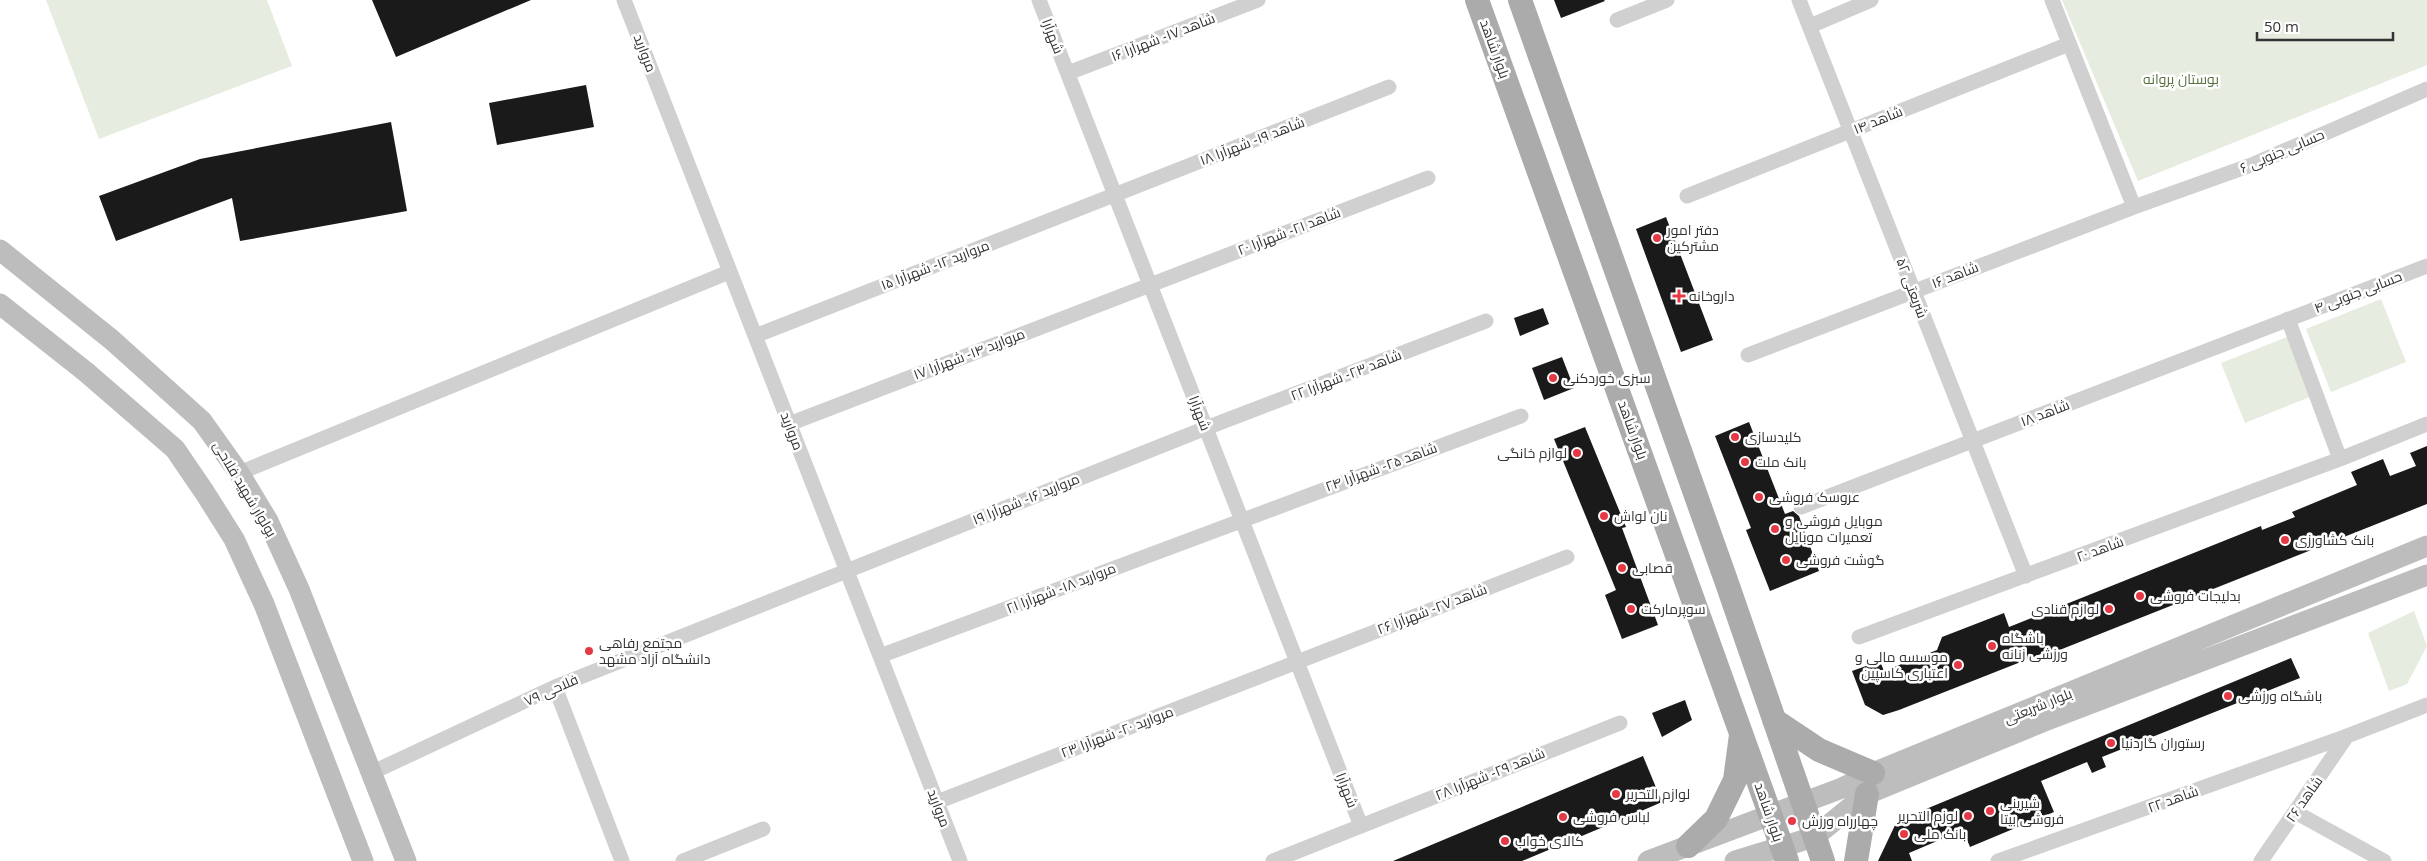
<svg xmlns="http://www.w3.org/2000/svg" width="2427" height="861" font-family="'Open Sans',Cairo,sans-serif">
  <rect width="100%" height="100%" fill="#fff"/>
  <path fill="#e6ecdf" d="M46,0h221l25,66 -193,73z
    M2062,0h365v65l-289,116z
    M2381,299l25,63 -75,30 -25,-63z
    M2287,337l23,60 -65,26 -24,-60z
    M2414,611l13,35 -20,38 -18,7 -21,-58z"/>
  <path fill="#1a1a1a" d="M372,0h159l-135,57z
    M1554,0h50l1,1 -44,17z
    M586,85l8,42 -97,18 -8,-42z
    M391,122l16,89 -167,30 -8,-43 -116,43 -17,-45 101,-37z
    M1666,217l47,123 -32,12 -45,-123z
    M1543,308l6,16 -29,12 -6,-18z
    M1562,357l12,31 -30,12 -12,-32z
    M1749,422l36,92 8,-3 6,5 20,55 -49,20 -24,-61 5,-2 -36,-92z
    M1585,427l41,100 -4,1 36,97 -36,14 -17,-44 11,-5 -62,-151z
    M2427,446v58l-380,151 -1,-3 -147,58 -16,5 -18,-10 -13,-34 28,-10 4,10 53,-21 5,-13 62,-24 5,14 252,-101 1,4 33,-13 -3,-5 65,-27 -6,-13 32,-13 7,17 26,-10 -6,-13z
    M2291,658l9,20 -198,79 4,10 -14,6 -5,-11 -46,19 13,31 -84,35 -7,-17 -54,23 3,8h-34l19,-40z
    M1685,700l7,20 -30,17 -10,-24z
    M1643,756l19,46 -23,10 -117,49h-129z"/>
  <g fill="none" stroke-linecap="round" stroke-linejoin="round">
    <path stroke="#d0d0d0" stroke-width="15" d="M624,0l336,861
      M1039,0l322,826
      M1799,0l227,576
      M2052,0l82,207
      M1617,20l50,-20
      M1810,26l61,-26
      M1068,73l190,-73
      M1687,196l382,-152
      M2288,319l52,140
      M755,336l634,-249
      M1748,355l386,-148 120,-43 173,-75
      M789,424l639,-246
      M239,473l490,-201
      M1801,507l626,-241
      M1859,637l481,-178 87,-35
      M880,656l641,-240
      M555,687l67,174
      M371,773l184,-86 651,-259 280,-107
      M937,802l630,-245
      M2295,812l89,49
      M683,861l80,-32
      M1273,861l347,-138
      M1998,861l349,-125 80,-31
      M2261,861l86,-125"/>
    <path stroke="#bdbdbd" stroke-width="21" d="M0,250l112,90 90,81 37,52 29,48 31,68 107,272
      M0,304l86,68 89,77 30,44 29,46 30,65 99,257
      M1648,861l194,-73 31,-15 554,-227
      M1735,861l79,-24 53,-43 175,-72 385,-147"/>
    <path stroke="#ababab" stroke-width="24" d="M1477,0l310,861
      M1520,0l208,586 95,275
      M1774,720l45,30 54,23
      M1688,846l28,-27 19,-39 6,-45
      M1856,861l11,-67"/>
  </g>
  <g fill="#e63946" stroke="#fff" stroke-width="2">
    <circle cx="1657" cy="238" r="5"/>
    <path d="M1676.5 288.5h5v5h5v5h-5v5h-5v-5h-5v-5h5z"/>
    <circle cx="1553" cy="378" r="5"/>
    <circle cx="1735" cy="437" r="5"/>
    <circle cx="1577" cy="453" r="5"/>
    <circle cx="1745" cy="462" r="5"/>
    <circle cx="1759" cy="497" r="5"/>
    <circle cx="1604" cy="516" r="5"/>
    <circle cx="1775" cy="529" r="5"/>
    <circle cx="2285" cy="540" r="5"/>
    <circle cx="1786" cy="560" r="5"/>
    <circle cx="1622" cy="568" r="5"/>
    <circle cx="2140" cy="596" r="5"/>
    <circle cx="1631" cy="609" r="5"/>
    <circle cx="2109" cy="609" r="5"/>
    <circle cx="1992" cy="646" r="5"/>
    <circle cx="589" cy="651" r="5"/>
    <circle cx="1958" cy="665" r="5"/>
    <circle cx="2228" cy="696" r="5"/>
    <circle cx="2111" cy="743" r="5"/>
    <circle cx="1616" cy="794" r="5"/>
    <circle cx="1990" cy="811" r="5"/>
    <circle cx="1968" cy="816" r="5"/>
    <circle cx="1563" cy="817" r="5"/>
    <circle cx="1792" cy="821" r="5"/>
    <circle cx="1904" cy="834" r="5"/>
    <circle cx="1505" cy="841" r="5"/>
  </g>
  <g text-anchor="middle" stroke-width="5" stroke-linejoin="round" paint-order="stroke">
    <g font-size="14" fill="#333" stroke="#fff">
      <text transform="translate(1053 36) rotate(69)" y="5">شهرآرا</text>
      <text transform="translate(1163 37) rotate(-21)" y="5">شاهد ۱۷- شهرآرا ۱۶</text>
      <text transform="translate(1495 49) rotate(70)" y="5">بلوار شاهد</text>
      <text transform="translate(645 53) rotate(69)" y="5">مروارید</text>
      <text transform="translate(1878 120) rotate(-22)" y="5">شاهد ۱۴</text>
      <text transform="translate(1252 141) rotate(-21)" y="5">شاهد ۱۹- شهرآرا ۱۸</text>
      <text transform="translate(2282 151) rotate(-23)" y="5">حسابی جنوبی ۶</text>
      <text transform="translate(1289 231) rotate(-21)" y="5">شاهد ۲۱- شهرآرا ۲۰</text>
      <text transform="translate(935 265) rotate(-21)" y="5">مروارید ۱۲- شهرآرا ۱۵</text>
      <text transform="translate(1955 275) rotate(-21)" y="5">شاهد ۱۶</text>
      <text transform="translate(1912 288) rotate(69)" y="5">شریعتی ۵۲</text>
      <text transform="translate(2358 292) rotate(-21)" y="5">حسابی جنوبی ۴</text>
      <text transform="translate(969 354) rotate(-21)" y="5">مروارید ۱۴- شهرآرا ۱۷</text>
      <text transform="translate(1346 375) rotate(-21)" y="5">شاهد ۲۳- شهرآرا ۲۲</text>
      <text transform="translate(1200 413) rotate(69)" y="5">شهرآرا</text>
      <text transform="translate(2045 413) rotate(-21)" y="5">شاهد ۱۸</text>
      <text transform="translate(1633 430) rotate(70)" y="5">بلوار شاهد</text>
      <text transform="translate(792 431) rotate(69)" y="5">مروارید</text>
      <text transform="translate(1381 467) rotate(-20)" y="5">شاهد ۲۵- شهرآرا ۲۴</text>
      <text transform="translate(245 489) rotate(59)" y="5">بولوار شهید فلاحی</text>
      <text transform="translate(1026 499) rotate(-22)" y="5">مروارید ۱۶- شهرآرا ۱۹</text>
      <text transform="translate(2100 549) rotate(-20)" y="5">شاهد ۲۰</text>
      <text transform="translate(1061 588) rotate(-21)" y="5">مروارید ۱۸- شهرآرا ۲۱</text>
      <text transform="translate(1432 609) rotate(-21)" y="5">شاهد ۲۷- شهرآرا ۲۶</text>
      <text transform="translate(551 690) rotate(-24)" y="5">فلاحی ۷۹</text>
      <text transform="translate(2038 706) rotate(-22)" y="5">بلوار شریعتی</text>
      <text transform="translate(1117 732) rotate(-21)" y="5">مروارید ۲۰- شهرآرا ۲۳</text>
      <text transform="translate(1490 774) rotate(-22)" y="5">شاهد ۲۹- شهرآرا ۲۸</text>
      <text transform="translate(1347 790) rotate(69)" y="5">شهرآرا</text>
      <text transform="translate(2173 799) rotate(-20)" y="5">شاهد ۲۲</text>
      <text transform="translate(2304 799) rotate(-55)" y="5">شاهد ۲۶</text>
      <text transform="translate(939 808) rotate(69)" y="5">مروارید</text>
      <text transform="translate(1769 812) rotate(71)" y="5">بلوار شاهد</text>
    </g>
    <g font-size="14" fill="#56703f" stroke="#fff">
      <text x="2181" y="84">بوستان پروانه</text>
    </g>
    <g font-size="14" fill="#333" stroke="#fff" text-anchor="start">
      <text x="1667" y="235">دفتر امور<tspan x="1667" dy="16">مشترکین</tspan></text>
      <text x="1689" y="301">داروخانه</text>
      <text x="1563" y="383">سبزی خوردکنی</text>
      <text x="1745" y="442">کلیدسازی</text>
      <text x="1567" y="458" text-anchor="end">لوازم خانگی</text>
      <text x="1755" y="467">بانک ملت</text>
      <text x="1769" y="502">عروسک فروشی</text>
      <text x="1614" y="521">نان لواش</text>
      <text x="1785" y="526">موبایل فروشی و<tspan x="1785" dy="16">تعمیرات موبایل</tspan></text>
      <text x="2295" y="545">بانک کشاورزی</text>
      <text x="1796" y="565">گوشت فروشی</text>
      <text x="1632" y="573">قصابی</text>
      <text x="2150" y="601">بدلیجات فروشی</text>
      <text x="1641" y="614">سوپرمارکت</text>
      <text x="2099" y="614" text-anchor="end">لوازم قنادی</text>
      <text x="2002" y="643">باشگاه<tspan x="2002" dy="16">ورزشی زنانه</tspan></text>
      <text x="599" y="648">مجتمع رفاهی<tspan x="599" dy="16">دانشگاه آزاد مشهد</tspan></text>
      <text x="1948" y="662" text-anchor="end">موسسه مالی و<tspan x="1948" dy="16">اعتباری کاسپین</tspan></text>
      <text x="2238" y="701">باشگاه ورزشی</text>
      <text x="2121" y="748">رستوران گاردنیا</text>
      <text x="1626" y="799">لوازم التحریر</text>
      <text x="2000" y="808">شیرینی<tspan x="2000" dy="16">فروشی بیتا</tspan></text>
      <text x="1958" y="821" text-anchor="end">لوزم التحریر</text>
      <text x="1573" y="822">لباس فروشی</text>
      <text x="1802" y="826">چهارراه ورزش</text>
      <text x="1914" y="839">بانک ملی</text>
      <text x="1515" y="846">کالای خواب</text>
    </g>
  </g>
  <path d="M2257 32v8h136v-8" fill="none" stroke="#333333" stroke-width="2.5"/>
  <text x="2264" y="32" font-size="15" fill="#333333" stroke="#ffffff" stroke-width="4" paint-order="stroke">50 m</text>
</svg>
